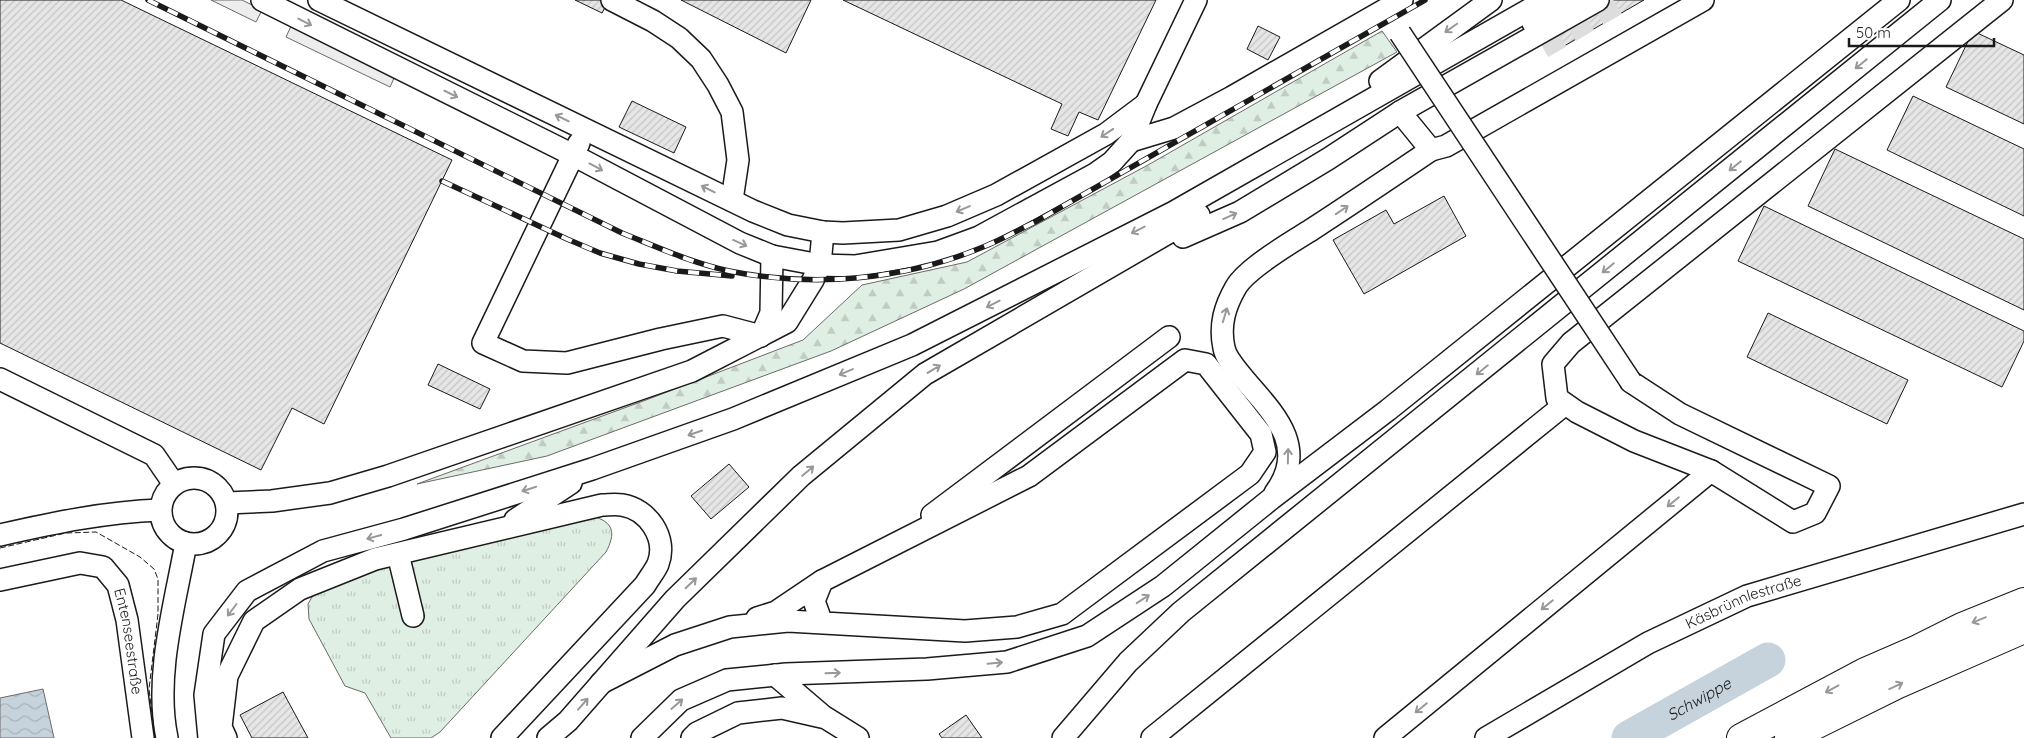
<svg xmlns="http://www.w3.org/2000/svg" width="2024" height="738" font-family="Quicksand,sans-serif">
  <defs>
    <pattern id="grass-tufts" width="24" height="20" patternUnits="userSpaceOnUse" patternTransform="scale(1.25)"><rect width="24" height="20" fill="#e0efe3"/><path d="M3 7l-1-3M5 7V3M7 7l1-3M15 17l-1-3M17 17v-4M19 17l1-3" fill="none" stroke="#c0ccc2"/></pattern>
    <pattern id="forest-firs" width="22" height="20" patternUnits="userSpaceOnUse" patternTransform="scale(1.25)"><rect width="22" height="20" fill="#e0efe3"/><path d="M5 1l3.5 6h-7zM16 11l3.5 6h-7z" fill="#c0ccc2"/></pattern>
    <pattern id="water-waves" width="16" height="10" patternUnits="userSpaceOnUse" patternTransform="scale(1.25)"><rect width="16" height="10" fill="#c6d2dc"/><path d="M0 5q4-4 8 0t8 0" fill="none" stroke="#aab4bc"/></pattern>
    <pattern id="building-hatch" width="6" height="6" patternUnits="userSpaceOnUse" patternTransform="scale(1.25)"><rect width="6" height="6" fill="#e6e6e6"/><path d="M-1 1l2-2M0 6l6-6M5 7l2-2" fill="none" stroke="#c5c5c5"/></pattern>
  </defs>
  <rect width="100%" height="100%" fill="#fff"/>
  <path fill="url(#grass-tufts)" stroke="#6a6a6a" d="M592,516c22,6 24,17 14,36l-166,180 -9,6h-40l-26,-45 -20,-7 -36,-67 -1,-15 4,-7 20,-15 60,-18z"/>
  <path fill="url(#forest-firs)" stroke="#6a6a6a" d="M1382,31l15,21 -433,237 -133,62 -284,105 -130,28 229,-84 157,-60 59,-55 105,-23 181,-97z"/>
  <path fill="#ededed" stroke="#6a6a6a" d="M211,0h31l20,10 -6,12z
    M292,24l104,50 -6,13 -104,-50z"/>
  <path fill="url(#water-waves)" stroke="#6a6a6a" d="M43,689l11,49h-54v-40z"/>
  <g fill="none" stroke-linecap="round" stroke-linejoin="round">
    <path stroke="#c6d2dc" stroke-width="35" id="s1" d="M1629,738l139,-78"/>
  </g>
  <path fill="url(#building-hatch)" stroke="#1a1a1a" d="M0,0h121l331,160 -128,264 -32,-16 -31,62 -261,-127z
    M575,0h34l-7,13z
    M681,0h130l-25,53z
    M843,0h313l-58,120 -19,-8 -11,24 -17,-7 11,-25z
    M1608,0h36l-92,53 -9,-15z
    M1258,26l22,11 -12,23 -21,-11z
    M1973,31l51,24v69l-78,-37z
    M1913,96l111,53v67l-137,-66z
    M632,101l54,26 -12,26 -55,-26z
    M1835,149l189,90v71l-216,-104z
    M1444,196l22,40 -102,58 -31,-54 53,-30 8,14z
    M1764,206l260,125v10l-22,46 -264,-126z
    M1768,313l140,67 -21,44 -140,-67z
    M438,364l52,25 -10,20 -52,-24z
    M729,464l20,23 -38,32 -20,-23z
    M283,692l25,46h-56l-12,-23z
    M966,715l16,23h-40l-3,-4z"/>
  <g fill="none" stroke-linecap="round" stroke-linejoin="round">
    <path stroke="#ddd" stroke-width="21" stroke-dasharray="21 11" stroke-linecap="butt" d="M1543,48l82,-48"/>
    <g stroke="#1a1a1a" stroke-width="24">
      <g id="minor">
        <path d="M262,0l311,155 167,88 32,13 48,9 35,1 83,-14 41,-15 116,-63 17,-12 19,-21 15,-37 50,-104"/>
        <path d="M319,0l434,211 35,14 35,7 20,1 56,-3 48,-14 49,-21 110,-61 40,-30"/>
        <path d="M612,0l41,21 26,17 22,21 17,26 14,27 6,48 -6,40"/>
        <path d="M1533,23l40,-23"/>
        <path d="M1380,81l111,-81"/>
        <path d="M1400,112l31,38 15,-4 257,-146"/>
        <path d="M1131,141l43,-13 58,-31 170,-97"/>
        <path d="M579,143l-96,200 40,18 44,2 94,-24 62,-13 38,10 10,-23 1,-57"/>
        <path d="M1183,237l57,-25 88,-53 72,-47 198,-112"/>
        <path d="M0,379l154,76 20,29"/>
        <path d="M1631,382l49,32 149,72 -14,27 -22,9 -82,-51 -77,-30 -57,-29 -20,-14 -4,-34 18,-21 431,-343"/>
        <circle cx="194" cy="511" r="33"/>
        <path d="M1275,493c34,-46 -1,-79 -31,-114 -7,-9 -18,-20 -20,-31 -5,-23 1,-42 12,-61 11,-19 56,-45 75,-57 40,-26 80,-53 120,-80"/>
        <path d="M227,503l45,-2 58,-8 58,-17 304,-105 95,-49 26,-42 7,-15 3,-33"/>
        <path d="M932,515l237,-178"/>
        <path d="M515,520l56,-37"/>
        <path d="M0,535c53,-12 105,-23 160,-25"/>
        <path d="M398,554l15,62"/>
        <path id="s2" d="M0,580l80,-17 23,4 15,18 9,35 16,118"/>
        <path d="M757,618l19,-6 46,-31"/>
        <path d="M775,675l48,41"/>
        <path d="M601,683l74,-38 55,-18 58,-6 177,10 52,-4 45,-13 188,-140 15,-22 -4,-18 -55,-70 -21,-4 -156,116 -207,105 -8,20 8,22"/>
        <path d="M167,738c-13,-62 8,-134 19,-195"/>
        <path d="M209,738l-4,-43 9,-61 33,-43 76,-40 81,-22 188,-60 141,-50 179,-74 262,-133 372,-212"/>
        <path d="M226,738l-5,-11 6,-51 27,-55 46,-32 75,-30 227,-54c6,0 13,-1 20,0 26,4 46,33 36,59 -3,7 -9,14 -13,21l-143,153"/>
        <path d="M548,738l20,-17 107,-122 126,-123 124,-102 274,-159"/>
        <path d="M642,738l39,-38 46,-20 59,-6 141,-5 80,-7 80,-26 76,-50 108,-87 117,-89 511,-410"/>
        <path d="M692,738l5,-5 41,-20 44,-5 44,10 32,20"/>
        <path d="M1063,738l65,-76 53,-50 759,-612"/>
        <path d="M1152,738l412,-333"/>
        <path d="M1385,738l326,-267"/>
        <path id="s3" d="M1486,738l162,-95 99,-47 277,-82"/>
      </g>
    </g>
    <g stroke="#1a1a1a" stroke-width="30">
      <path id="highway" d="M1741,738l124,-66 53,-23 44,-22 62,-25
        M1789,738l107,-53 128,-56"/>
    </g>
    <use href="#minor" stroke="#fff" stroke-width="21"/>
    <use href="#highway" stroke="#fff" stroke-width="28"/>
    <g stroke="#1a1a1a" stroke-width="5.5">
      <path id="rail" d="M148,0l474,233c35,14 70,30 107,38 85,17 175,9 254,-24 18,-7 35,-17 52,-25l390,-222
        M442,181l125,58 33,14 39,11 38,7 55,5"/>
    </g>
    <use href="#rail" stroke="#fff" stroke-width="4" stroke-dasharray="11" stroke-linecap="butt"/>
    <g stroke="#1a1a1a" stroke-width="24" stroke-linecap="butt">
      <path id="minor-bridge" d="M1400,33l231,349"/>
    </g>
    <use href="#minor-bridge" stroke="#fff" stroke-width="21"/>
    <path stroke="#1a1a1a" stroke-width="1" stroke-dasharray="6 2.5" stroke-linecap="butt" d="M0,548l66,-15 30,-1 44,25 14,12 4,10v35l-9,75 6,49"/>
  </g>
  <defs><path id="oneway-shaft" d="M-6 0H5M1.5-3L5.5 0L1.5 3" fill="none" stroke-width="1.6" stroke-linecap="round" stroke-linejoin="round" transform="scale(1.25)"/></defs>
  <g stroke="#989898">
    <use href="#oneway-shaft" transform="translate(305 22) rotate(27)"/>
    <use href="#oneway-shaft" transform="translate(1451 28) rotate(145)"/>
    <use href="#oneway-shaft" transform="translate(1861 64) rotate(141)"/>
    <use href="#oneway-shaft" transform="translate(451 94) rotate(26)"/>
    <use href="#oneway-shaft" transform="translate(562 118) rotate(-154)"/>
    <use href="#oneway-shaft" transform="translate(1107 133) rotate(146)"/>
    <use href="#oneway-shaft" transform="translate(1735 166) rotate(141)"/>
    <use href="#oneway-shaft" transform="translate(596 167) rotate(28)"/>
    <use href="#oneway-shaft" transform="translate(708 189) rotate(-154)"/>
    <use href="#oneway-shaft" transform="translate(963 209) rotate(157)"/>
    <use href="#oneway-shaft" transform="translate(1342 210) rotate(-34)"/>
    <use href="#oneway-shaft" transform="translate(1230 216) rotate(-24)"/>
    <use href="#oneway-shaft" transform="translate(1138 230) rotate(153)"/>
    <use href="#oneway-shaft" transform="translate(740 243) rotate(24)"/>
    <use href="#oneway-shaft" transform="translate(1608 268) rotate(141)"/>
    <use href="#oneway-shaft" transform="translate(993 304) rotate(153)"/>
    <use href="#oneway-shaft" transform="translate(1225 315) rotate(-73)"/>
    <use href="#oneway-shaft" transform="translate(934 369) rotate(-31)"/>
    <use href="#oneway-shaft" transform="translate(1482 370) rotate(141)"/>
    <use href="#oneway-shaft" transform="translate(846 372) rotate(157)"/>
    <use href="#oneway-shaft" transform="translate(695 433) rotate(161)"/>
    <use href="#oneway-shaft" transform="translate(1288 456) rotate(-89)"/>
    <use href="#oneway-shaft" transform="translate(808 471) rotate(-40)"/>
    <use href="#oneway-shaft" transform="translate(529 489) rotate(162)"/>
    <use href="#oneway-shaft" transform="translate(1673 502) rotate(141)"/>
    <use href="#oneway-shaft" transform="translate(374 537) rotate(165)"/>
    <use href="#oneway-shaft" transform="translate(691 583) rotate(-44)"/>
    <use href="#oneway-shaft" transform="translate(1143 599) rotate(-33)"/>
    <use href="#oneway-shaft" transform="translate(1547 605) rotate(141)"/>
    <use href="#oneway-shaft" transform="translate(232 610) rotate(127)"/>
    <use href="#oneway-shaft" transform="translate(1979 620) rotate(158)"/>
    <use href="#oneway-shaft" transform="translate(995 663) rotate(-5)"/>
    <use href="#oneway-shaft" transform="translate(833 673) rotate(-2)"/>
    <use href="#oneway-shaft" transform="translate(1896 686) rotate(-25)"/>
    <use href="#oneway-shaft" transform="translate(1832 689) rotate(152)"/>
    <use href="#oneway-shaft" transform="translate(583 704) rotate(-49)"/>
    <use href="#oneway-shaft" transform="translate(677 704) rotate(-41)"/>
    <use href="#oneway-shaft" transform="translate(1421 708) rotate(141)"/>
  </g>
  <g text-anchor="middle" stroke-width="4" stroke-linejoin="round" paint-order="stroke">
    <g font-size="15" fill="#1a1a1a" stroke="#fff">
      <text dy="5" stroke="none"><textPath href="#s3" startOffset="292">Käsbrünnlestraße</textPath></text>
      <text dy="5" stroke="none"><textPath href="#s2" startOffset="186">Entenseestraße</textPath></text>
    </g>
    <g font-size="16" font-style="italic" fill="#1a1a1a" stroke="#fff">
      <text dy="6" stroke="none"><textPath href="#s1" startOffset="80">Schwippe</textPath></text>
    </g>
  </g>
  <path d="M1849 38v8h145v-8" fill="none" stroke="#1a1a1a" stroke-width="2.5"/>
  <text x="1856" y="38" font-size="15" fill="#1a1a1a" stroke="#ffffff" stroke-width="4" paint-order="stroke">50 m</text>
</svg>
